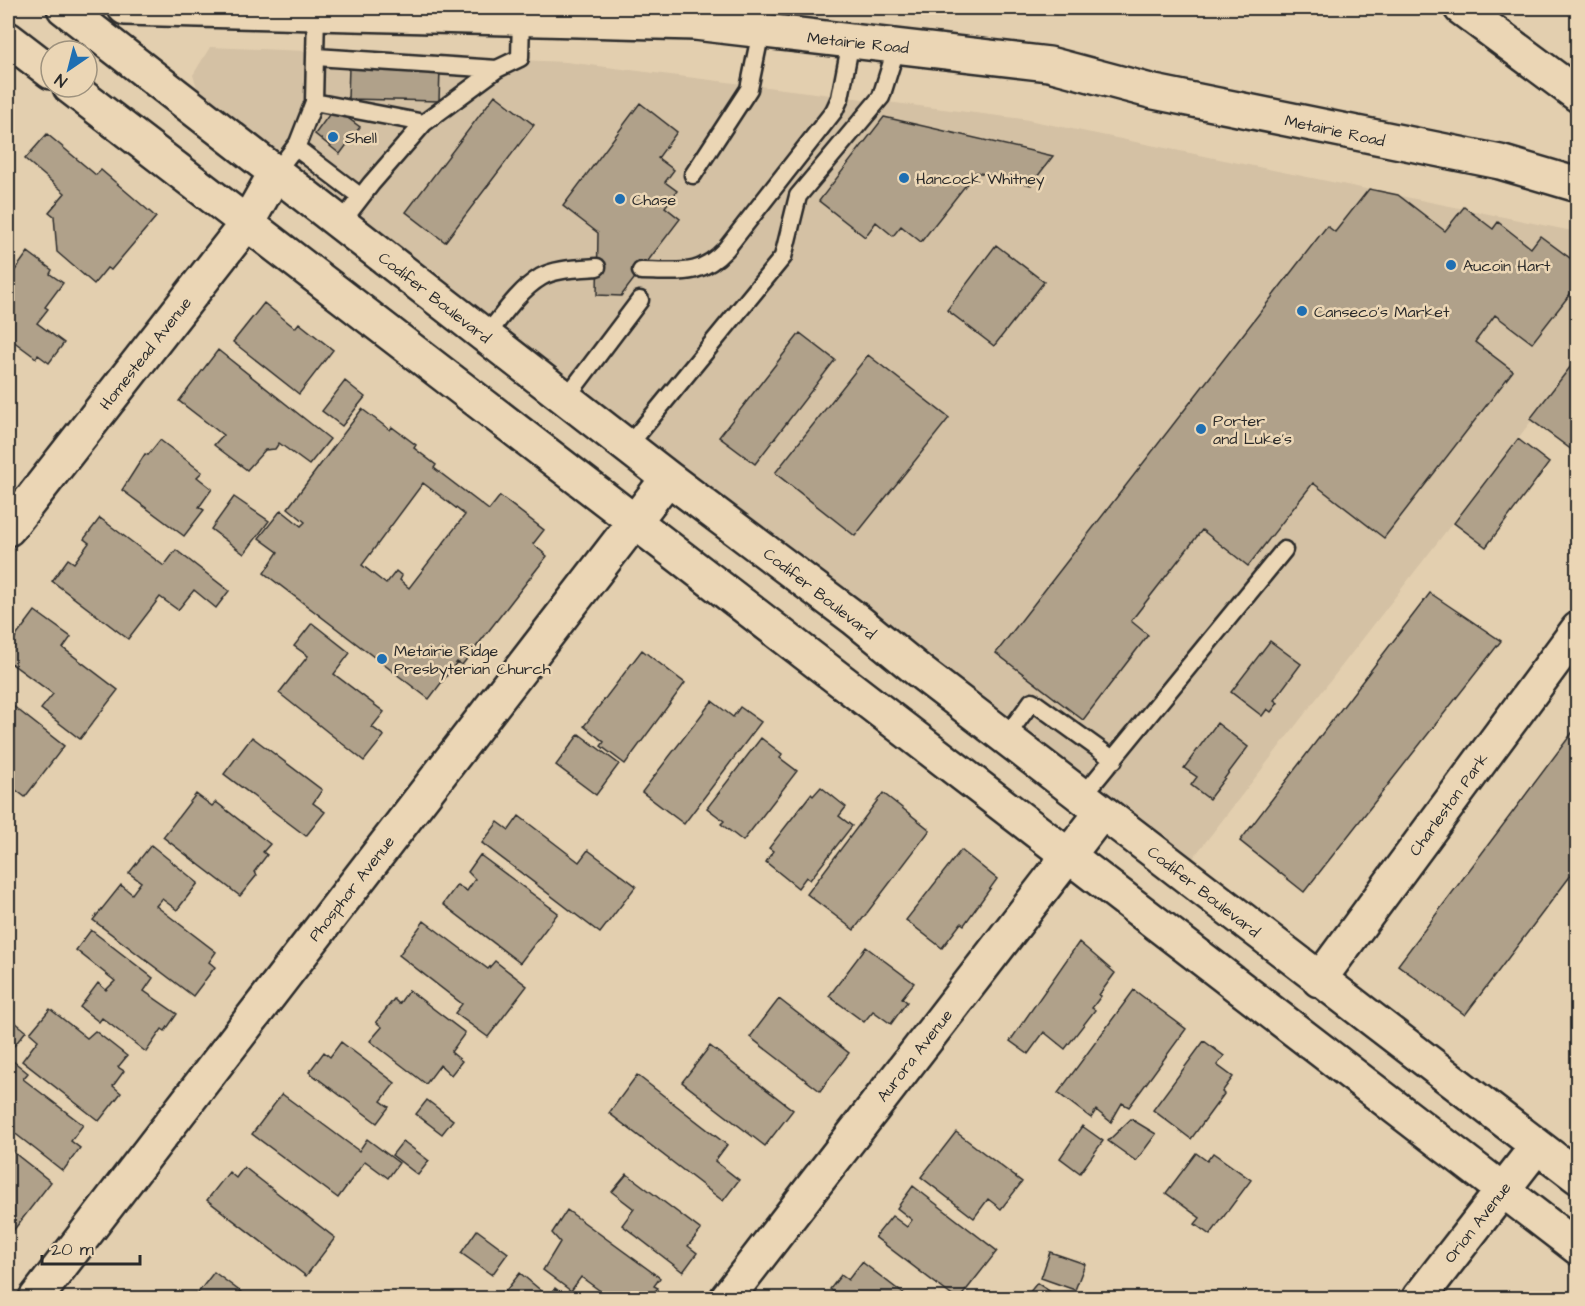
<svg xmlns="http://www.w3.org/2000/svg" width="1585" height="1306" font-family="'Architects Daughter',sans-serif">
  <rect width="100%" height="100%" fill="#e3cfaf"/>
  <filter id="ink" filterUnits="userSpaceOnUse"><feTurbulence type="fractalNoise" baseFrequency=".0167" numOctaves="2"/><feDisplacementMap in="SourceGraphic" scale="12" xChannelSelector="R" yChannelSelector="G"/><feConvolveMatrix kernelMatrix="1 2 1 2 8 2 1 2 1" color-interpolation-filters="sRGB"/></filter>
  <g filter="url(#ink)">
    <path fill="#d4c1a4" d="M210,47l356,15 457,57 554,113v130l-387,500 -990,-765 -7,-22z"/>
    <path fill="#b0a18a" stroke="#2b2b2b" stroke-width="1.5" fill-rule="evenodd" d="M349,66l91,3 -1,32 -91,-2z
      M495,95l39,30 -89,117 -39,-30z
      M640,103l37,29 -19,26 16,12 -9,12 12,9 -12,16 15,12 -59,77 -24,-1 1,-62 -35,-27z
      M334,108l26,19 -20,27 -25,-20z
      M884,117l169,39 -22,29 -55,-13 -55,70 -20,-16 -8,10 -17,-14 -11,15 -46,-36z
      M47,134l49,41 5,-5 55,47 -45,53 -4,-2 -13,16 -37,-32 -3,-36 -5,-4 16,-19 -40,-34z
      M1369,189l29,6 47,36 19,-24 29,22 5,-7 33,26 9,-12 38,28v20l-46,59 -37,-28 -20,27 38,29 -129,167 -71,-55 -65,83 -46,-36 -71,91 17,14 -65,85 -87,-67 331,-427 8,6z
      M996,245l48,37 -50,64 -47,-36z
      M28,252l24,18 -2,4 13,9 -18,24 3,2 -11,14 27,20 -15,20 -11,-8 -2,3 -23,-17 -5,6v-54l5,-6 -5,-7z
      M264,303l31,25 4,-5 34,27 -34,44 -66,-52z
      M800,333l35,27 -80,104 -36,-27z
      M218,350l112,89 -21,26 -30,-22 -4,6 -10,1 -18,20 -33,-25 9,-10 -44,-34z
      M868,355l81,63 -94,118 -80,-63z
      M1578,357v94l-2,2 -46,-34z
      M345,381l20,16 -23,29 -20,-15z
      M362,409l28,21 2,-3 24,18 -2,3 22,17 -2,3 55,42 11,-14 44,34 -11,14 14,12 -85,109 -5,-3 -28,37 -165,-126 14,-21 -19,-14 22,-28 20,16 4,-4 -17,-14zM423,483l42,32 -56,73 -9,-8 2,-4 -6,-5 -10,13 -24,-19z
      M1518,439l31,24 -63,84 -32,-24z
      M160,440l42,32 -5,5 15,12 -13,18 5,3 -20,26 -62,-46 23,-36 3,1z
      M234,497l35,24 -25,33 -33,-25z
      M100,518l64,48 12,-16 53,41 -13,17 -22,-18 -16,20 -18,-13 -32,42 -76,-58 16,-22 6,4 15,-20 -5,-4z
      M1430,593l71,48 -197,251 -64,-51z
      M35,611l36,26 -8,11 55,42 -38,49 -39,-30 12,-15 -45,-33v-14z
      M312,623l38,30 -16,21 50,38 -12,15 12,9 -20,25 -85,-68 29,-37 -14,-10z
      M1270,641l31,23 -27,36 4,3 -7,9 -4,-3 -5,7 -31,-24z
      M642,650l43,33 -60,81 -24,-18 3,-4 -20,-16z
      M712,701l21,16 7,-10 21,15 -77,102 -42,-32z
      M8,702l56,44 -39,51 -17,-13z
      M1217,723l31,24 -39,52 -18,-14 6,-8 -13,-9z
      M1578,725v141l-113,149 -67,-50z
      M579,734l40,30 -23,31 -40,-30z
      M252,737l70,53 -9,13 12,9 -19,24 -82,-62z
      M761,738l21,16 -2,4 17,13 -54,70 -22,-17 3,-3 -17,-13z
      M821,787l25,20 -7,9 13,10 -42,54 -4,-3 -8,11 -32,-26 7,-11 -4,-3 42,-54 2,2z
      M883,793l47,37 -76,100 -47,-36z
      M196,794l16,12 4,-4 54,42 -7,8 4,3 -13,17 3,3 -17,21 -77,-59z
      M519,816l60,46 9,-12 48,36 -36,47 -118,-90 16,-21 11,8z
      M151,845l47,38 -21,27 -15,-11 -6,7 60,46 -7,10 6,5 -22,29 -100,-76 28,-35 11,9 9,-12 -12,-9z
      M961,850l36,29 -33,46 -3,-2 -19,25 -36,-28z
      M480,855l78,58 -38,50 -77,-59 14,-19 10,6 8,-12 -7,-7z
      M424,921l64,48 7,-8 32,25 -39,51 -33,-24 7,-9 -63,-49z
      M91,930l62,48 -9,13 33,23 -12,17 -3,-2 -16,23 -44,-34 -3,4 -19,-15 18,-24 8,7 9,-9 -39,-31z
      M1079,942l36,31 -16,22 2,1 -9,12 3,2 -30,39 -21,-17 -16,22 -18,-13z
      M866,947l48,36 -12,15 5,4 -16,22 -18,-13 -9,11 -35,-26z
      M409,990l56,43 -14,19 11,9 -11,14 -11,-10 -14,19 -56,-43 12,-14 -6,-5 18,-23 5,5z
      M1134,990l52,39 -57,78 -7,-4 -11,19 -15,-12 -5,8 -33,-25z
      M779,999l70,54 -29,38 -70,-54z
      M50,1009l37,29 8,-7 32,25 -9,11 6,4 -11,15 8,7 -22,28 -77,-60 16,-21 -8,-7z
      M10,1018l16,13 -12,15 -6,-5v-20z
      M1204,1041l20,15 -7,9 16,12 -11,15 2,2 -33,45 -38,-29z
      M341,1042l54,41 -14,18 8,6 -12,16 -68,-51 15,-20 6,5z
      M710,1046l83,64 -28,36 -83,-64z
      M8,1057l20,16 -5,6 60,46 -12,16 9,7 -17,23 -55,-43z
      M637,1075l90,70 -12,16 24,19 -16,21 -114,-88z
      M282,1094l77,57 8,-12 32,24 -11,15 -23,-17 -27,37 -86,-64z
      M427,1100l26,20 -11,14 -26,-20z
      M1131,1119l25,15 -20,27 -28,-20z
      M1082,1126l21,15 -23,32 -20,-15z
      M956,1132l66,50 -21,27 -13,-10 -14,19 -53,-41z
      M403,1141l26,20 -11,14 -26,-20z
      M8,1148l43,34 -42,54 -1,-1z
      M1196,1153l11,8 6,-8 38,27 -41,55 -15,-11 5,-6 -34,-25z
      M244,1167l91,71 -29,38 -99,-76 22,-28 7,6z
      M627,1174l74,56 -13,16 9,7 -14,19 -61,-47 12,-16 -22,-17z
      M913,1186l84,65 -37,47h-5l-80,-61 17,-21 15,11 5,-7 -15,-12z
      M567,1210l93,68 -6,8 4,2 -8,9 -3,-2 -3,3h-34l-29,-21 -10,14 -28,-21 17,-28 -8,-9z
      M477,1230l31,23 -16,22 -31,-22z
      M1050,1252l35,12 -10,26 -34,-12z
      M862,1262l47,36h-67l-12,-9 11,-14 7,5z
      M214,1272l35,26h-55z
      M520,1273l30,25 5,-10 14,10h-69z
      M1037,1283l23,15h-35z"/>
    <g fill="none" stroke-linecap="round" stroke-linejoin="round">
      <g stroke="#2b2b2b" stroke-width="21">
        <path id="service" d="M316,57l181,12 23,-11 1,-40
          M314,102l110,21 73,-54
          M295,147l66,50
          M276,172l22,-29 16,-41 2,-90
          M693,175l56,-86 12,-58
          M341,223l30,-39 53,-61
          M641,271c37,0 58,7 85,-22l108,-138 6,-13 11,-57
          M486,336c16,-20 33,-46 55,-59 16,-9 38,-8 56,-10
          M566,398l74,-98
          M628,446l155,-189 15,-61 83,-99 16,-51
          M1005,738l27,-37 82,59
          M1082,797l202,-247"/>
      </g>
      <g stroke="#2b2b2b" stroke-width="38">
        <path id="minor" d="M64,8l604,470 186,140 65,53 659,506
          M1461,8l117,87
          M8,39l43,33
          M70,87l1508,1161
          M8,529l239,-306 29,-51
          M1319,980l259,-351
          M36,1298l632,-820
          M727,1298l375,-486
          M1419,1298l118,-152"/>
      </g>
      <g stroke="#2b2b2b" stroke-width="38">
        <path id="secondary" d="M125,8l570,15 354,41 105,28 346,70 78,23"/>
      </g>
      <use href="#service" stroke="#ebd6b5" stroke-width="16"/>
      <use href="#minor" stroke="#ebd6b5" stroke-width="33"/>
      <use href="#secondary" stroke="#ebd6b5" stroke-width="33"/>
    </g>
  </g>
  <g fill="#1f6fb2" stroke="#ebd6b5" stroke-width="2">
    <circle cx="333" cy="137" r="6"/>
    <circle cx="904" cy="178" r="6"/>
    <circle cx="620" cy="199" r="6"/>
    <circle cx="1451" cy="265" r="6"/>
    <circle cx="1302" cy="311" r="6"/>
    <circle cx="1201" cy="429" r="6"/>
    <circle cx="382" cy="659" r="6"/>
  </g>
  <g text-anchor="middle" stroke-width="5" stroke-linejoin="round" paint-order="stroke">
    <g font-size="16" fill="#2b2b2b" stroke="#ebd6b5">
      <text transform="translate(858 42) rotate(6)" y="6">Metairie Road</text>
      <text transform="translate(1335 130) rotate(12)" y="6">Metairie Road</text>
      <text transform="translate(435 297) rotate(38)" y="6">Codifer Boulevard</text>
      <text transform="translate(145 353) rotate(-52)" y="6">Homestead Avenue</text>
      <text transform="translate(820 593) rotate(38)" y="6">Codifer Boulevard</text>
      <text transform="translate(1448 804) rotate(-54)" y="6">Charleston Park</text>
      <text transform="translate(351 888) rotate(-52)" y="6">Phosphor Avenue</text>
      <text transform="translate(1204 891) rotate(38)" y="6">Codifer Boulevard</text>
      <text transform="translate(914 1055) rotate(-52)" y="6">Aurora Avenue</text>
      <text transform="translate(1477 1222) rotate(-52)" y="6">Orion Avenue</text>
    </g>
    <g font-size="16" fill="#2b2b2b" stroke="#ebd6b5" text-anchor="start">
      <text x="345" y="143">Shell</text>
      <text x="916" y="184">Hancock Whitney</text>
      <text x="632" y="205">Chase</text>
      <text x="1463" y="271">Aucoin Hart</text>
      <text x="1314" y="317">Canseco's Market</text>
      <text x="1213" y="426">Porter<tspan x="1213" dy="18">and Luke's</tspan></text>
      <text x="394" y="656">Metairie Ridge<tspan x="394" dy="18">Presbyterian Church</tspan></text>
    </g>
  </g>
  <rect width="1585" height="1306" fill="none" stroke="#ebd6b5" stroke-width="30"/>
  <rect x="15" y="15" width="1555" height="1276" fill="none" stroke="#2b2b2b" stroke-width="2" filter="url(#ink)"/>
  <g transform="translate(69 69) rotate(215)"><circle r="28" fill="#ebd6b5" stroke="#9e927e" stroke-width="1.5"/>
  <path d="M0-4.5L10 22L0 15L-10 22Z" fill="#1f6fb2"/>
  <text y="-9" font-size="16" font-weight="bold" text-anchor="middle" fill="#2b2b2b">N</text>
  </g>
  <path d="M42 1255v9h98v-9" fill="none" stroke="#2b2b2b" stroke-width="3"/>
  <text x="51" y="1255" font-size="18" fill="#2b2b2b" stroke="#ebd6b5" stroke-width="4.5" paint-order="stroke">20 m</text>
</svg>
